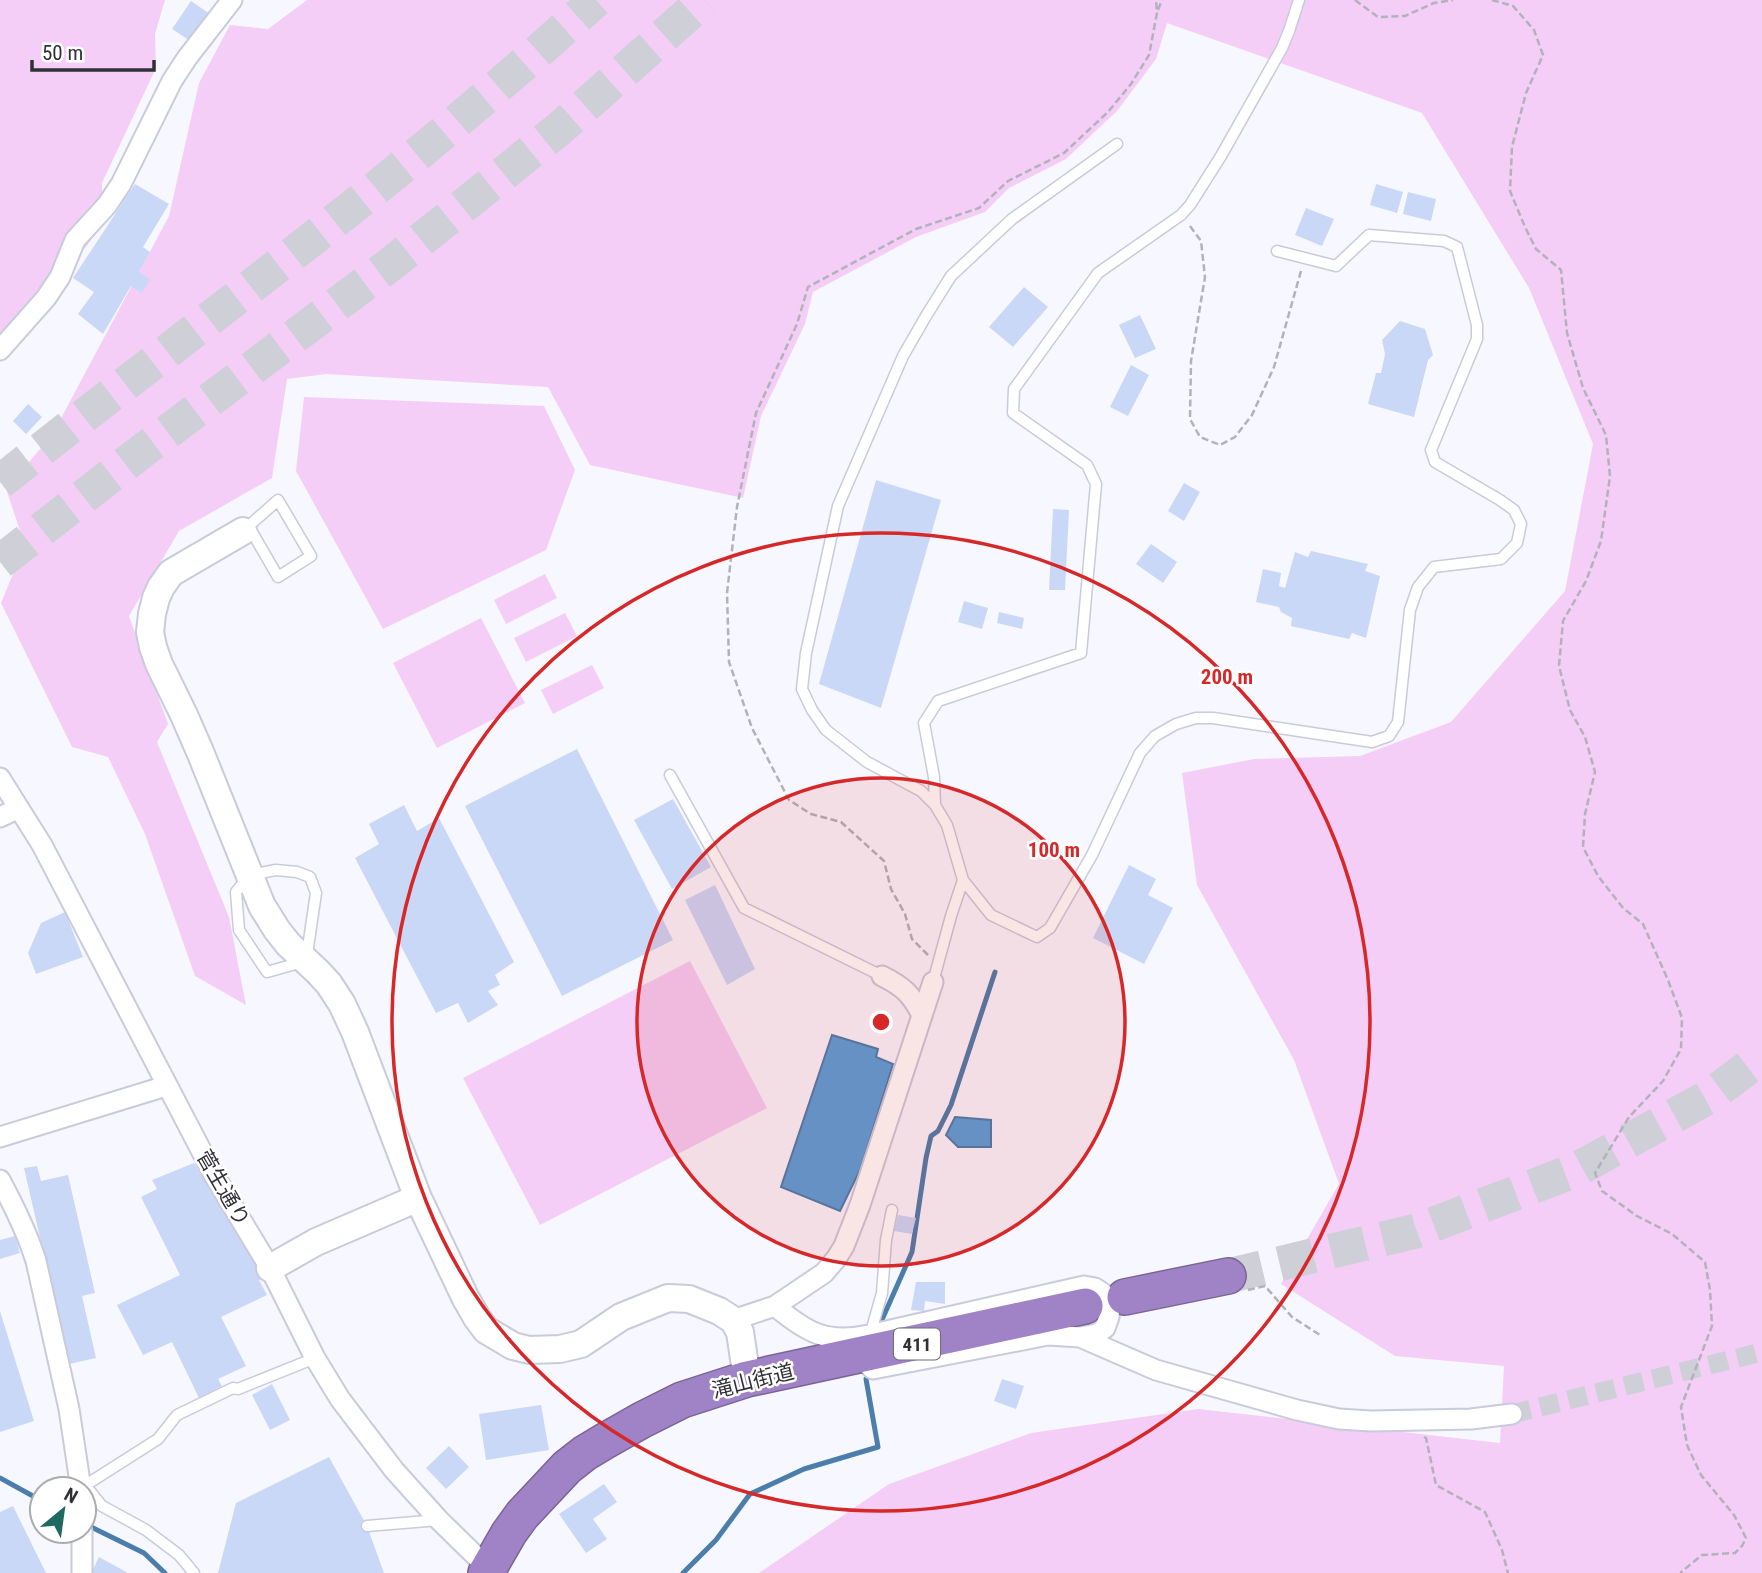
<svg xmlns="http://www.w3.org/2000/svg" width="1762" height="1573" font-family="'Roboto Condensed','Noto Sans JP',sans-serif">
  <rect width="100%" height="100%" fill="#f7f7ff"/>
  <path fill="#f4cef7" d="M0,0h165l-10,34 1,34 -54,115v43l-102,131z
    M307,0h1455v1573h-1003l130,-89 142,-51 167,-24 302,34 4,-77 -109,-10 -114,-72 58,-100 -45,-124 -97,-175 -15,-112 72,-14 106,-3 91,-34 114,-131 28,-147 -64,-156 -107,-175 -255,-90 -11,36 -39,52 -51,48 -57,29 -24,24 -69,25 -103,55 -8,32 -44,92 -18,82 -153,-33 -42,-78 -222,-13 -39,5 -15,99 -93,53 -50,85 39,108 -11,18 72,175 17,88 -51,-29 -50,-142 -37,-77 -36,-10 -71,-144 24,-58 -19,-56 46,-54 117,-219 30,-133 31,-58 38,4z
    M304,397l240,9 31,64 -29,80 -163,79 -87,-158z
    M545,574l12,24 -51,26 -12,-24z
    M565,613l12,23 -51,26 -12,-24z
    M481,618l44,85 -88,45 -44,-85z
    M592,665l12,23 -51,26 -12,-24z
    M690,961l77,147 -227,117 -77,-147z"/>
  <path fill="#57a0db" stroke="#4b7eaa" stroke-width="2" d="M832,1035l46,14 -2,8 17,7 -32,104 -21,43 -59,-24z
    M955,1117l36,3v27h-33l-12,-12z"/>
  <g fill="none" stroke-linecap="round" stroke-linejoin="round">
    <path stroke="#4b7eaa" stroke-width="5" d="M881,1322l31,-70 14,-94 5,-22 7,-5 13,-26 44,-133
      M0,1478l42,23
      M87,1525l57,28 21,20
      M683,1573l33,-33 34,-46 54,-25 74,-22 -12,-68"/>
  </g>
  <path fill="#c9d8f7" d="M191,1l19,13 -18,28 -20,-13z
    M135,184l34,20 -26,43 7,5 -11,20 11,8 -8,13 -11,-7 -28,48 -25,-20 16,-22 -21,-14z
    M1376,184l27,8 -6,21 -27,-8z
    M1408,192l28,7 -5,22 -28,-7z
    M1306,208l28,11 -12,27 -27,-11z
    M1024,287l24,20 -35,40 -24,-20z
    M1140,315l16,34 -21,9 -16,-33z
    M1400,321l25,8 8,26 -5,5 -14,57 -46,-13 8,-31h5l4,-19 -3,-14z
    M1131,365l18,10 -21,41 -18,-9z
    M28,404l14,13 -16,17 -13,-13z
    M876,480l65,20 -60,208 -62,-24z
    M1184,483l16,9 -16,29 -16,-10z
    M1053,509l16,1 -4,80h-16z
    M1151,544l26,18 -14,21 -27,-19z
    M1311,551l57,13 -3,7 15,5 -14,62 -14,-5 -3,6 -58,-13 1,-8 -11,-6 -2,-5 -23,-5 7,-33 18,4 -2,13 6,2 10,-36 13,5z
    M964,601l24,7 -6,21 -24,-7z
    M999,612l25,6 -2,11 -25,-6z
    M577,749l96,191 -111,56 -97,-190z
    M673,799l38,68 -39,22 -38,-69z
    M404,805l13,26 22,-13 75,144 -19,13 5,10 -12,6 10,14 -30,18 -10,-20 -22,10 -81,-155 24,-14 -10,-20z
    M1129,865l27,14 -8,16 25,13 -29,56 -51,-26z
    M715,885l40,84 -28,16 -42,-85z
    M65,912l18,45 -47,17 -8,-21 13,-30z
    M194,1163l69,114 -4,3 8,15 -46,22 25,49 -28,13 4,7 -23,12 -27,-56 -29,13 -26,-50 63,-30 -39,-78 16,-8 -5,-9z
    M37,1166l4,15 27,-6 27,118 -13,3 14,62 -27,6 -45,-196z
    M898,1215l18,3 -4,16 -18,-3z
    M15,1236l5,17 -20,6v-19z
    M916,1282h29v22l-20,-3 -1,10 -13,-1z
    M0,1311l34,110 -34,11z
    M1002,1379l22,7 -8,23 -22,-8z
    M272,1384l18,36 -20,10 -18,-35z
    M541,1405l8,45 -63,10 -7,-46z
    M449,1446l20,21 -23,22 -20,-21z
    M329,1457l38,69 17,47h-166l18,-70z
    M604,1484l13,18 -24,17 14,20 -21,14 -27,-39z
    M13,1506l33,67h-46v-61z
    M99,1557l29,16h-37z"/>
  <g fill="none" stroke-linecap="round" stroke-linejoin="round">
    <path stroke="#cfcfd7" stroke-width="19" stroke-dasharray="19 10" stroke-linecap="butt" d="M1512,1414l250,-62"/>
    <path stroke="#cfcfd7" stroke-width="35" stroke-dasharray="35 18" stroke-linecap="butt" d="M0,482c116,-92 234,-181 350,-273 84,-67 166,-137 246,-209
      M0,562l146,-114 245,-184 168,-135 145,-129
      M1228,1276l188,-45 160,-61 134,-74 52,-39"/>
    <g stroke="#c9cadc" stroke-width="13">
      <path id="lane" d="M1117,144l-105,75 -61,57 -25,40 -23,40 -65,150 -32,147 -4,36 10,21 14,20 41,32 54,29 14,14 12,20 16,55 28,35 46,22 13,-9 42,-73 48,-102 15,-17 21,-12 20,-6h17l159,24 17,-6 9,-14 12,-112 8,-23 16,-20 67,-8 16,-16 4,-19 -7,-14 -14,-10 -65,-38 -4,-12 46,-111v-14l-20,-78 -13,-6 -75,-6 -33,31 -59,-15
        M278,500l33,56 -33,21 -26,-45 -9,-1z
        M670,775l74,133 138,68
        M935,805l-1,-28 -10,-54 14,-22 143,-48 15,-169 -9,-19 -74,-52 1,-24 84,-116 83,-58 9,-10 31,-49 61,-108 7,-17 10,-31
        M276,870l21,2 13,5 6,16 -10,68 -39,11 -28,-42 -3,-38 14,-17z
        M933,982l18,-66 12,-36
        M870,1335l12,-42 4,-53 6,-30
        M86,1486l16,20 44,24 33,25 15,18
        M81,1488l77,-49 19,-24 56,-27 5,1 77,-31
        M367,1526l72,-6"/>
    </g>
    <g stroke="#c9cadc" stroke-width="23">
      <path id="street" d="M0,350l46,-52 14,-21 15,-37 32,-35 14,-21 51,-103 15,-23 45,-58
        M0,778l42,67 172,330 56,93 45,90 25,41 54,71 45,50 49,48
        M0,817l19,-9
        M882,976c22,11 29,18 40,39
        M0,1137l166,-51
        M0,1180c14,26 27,52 36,81l33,148 12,80
        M775,1306c32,27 52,38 94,29l215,-49 11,2 9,6 6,12 -1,11 -4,11 -8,6 -17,3 -32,-2 -175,34 -7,-6
        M733,1320l42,-14 49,-33 12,-14 8,-13 16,-41 73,-223
        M1080,1337l76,33 141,40 42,9 32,2 100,-2 41,-5
        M82,1531v42"/>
    </g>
    <g stroke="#c9cadc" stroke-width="30">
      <path id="secondary" d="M243,531l-72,42 -10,14 -5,11 -4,16 -2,18 3,15 6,17 25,51 17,39 61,152 15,24 11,14 30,28 11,12 13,20 13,28 63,166 47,99 12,21 9,12 27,16 16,4 31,-1 21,-5 40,-27 47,-19 21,1 30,12 14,9 7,12 7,47
        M270,1268l46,-26 102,-44"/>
    </g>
    <g stroke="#796594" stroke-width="38">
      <path id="highway" d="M1125,1297l103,-21
        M486,1573l23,-40 13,-18 45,-48 18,-14 20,-12 37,-21 40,-20 65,-21 338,-73"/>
    </g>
    <path stroke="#b2b2ba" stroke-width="2.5" stroke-dasharray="7 3.5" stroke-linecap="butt" d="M1355,0l23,17 27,-1 29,-13 19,-3
      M1492,0l21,6 21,24 9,25 -17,38 -14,54 -2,44 15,36 11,22 25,21 6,63 16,55 23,47 4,41 -9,65 -15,40 -23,40 -4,45 11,44 15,27 10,35 -10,42 -2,33 15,29 25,32 20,16 25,56 14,38 -1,31 -18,32 -34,36 -34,56 7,18 35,25 35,18 33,28 5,28 2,36 -31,81 6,38 14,30 33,40 12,23 -4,8 -7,7 -33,2 -22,18
      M1158,10l4,-10
      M1190,226l11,15 4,36 -14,84 -1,58 10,18 20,8 15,-8 17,-22 22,-48 27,-96
      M928,955l-16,-16 -7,-25 -14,-25 -7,-28 -43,-39 -30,-8 -22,-14 -37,-72 -23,-66 -2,-69 10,-86 19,-94 41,-89 11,-37 108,-58 63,-21 29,-27 56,-28 44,-41 23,-28 18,-29 8,-42 -1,-13
      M1248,1290l17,-4 27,31 28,18
      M1424,1437l2,1 10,47 49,27 17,38 6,23"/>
    <use href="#lane" stroke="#fff" stroke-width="10"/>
    <use href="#street" stroke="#fff" stroke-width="19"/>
    <use href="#secondary" stroke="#fff" stroke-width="26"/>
    <use href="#highway" stroke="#a082c6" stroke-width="35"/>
  </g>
  <circle cx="881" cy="1022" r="244" fill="#d62828" fill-opacity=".12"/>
  <g fill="none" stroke="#d62828" stroke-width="3.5">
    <circle cx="881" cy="1022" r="244"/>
    <circle cx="881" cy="1022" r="489"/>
  </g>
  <g text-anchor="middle" stroke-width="5" stroke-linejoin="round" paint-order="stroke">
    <rect fill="#fff" stroke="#6e6e73" stroke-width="2" x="894" y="1328.5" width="46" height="31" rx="5"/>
    <g font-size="19" font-weight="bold" fill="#303037">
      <text x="917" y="1351">411</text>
    </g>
    <g font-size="21" fill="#303037" stroke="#fff">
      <text transform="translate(223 1188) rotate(60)" y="7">菅生通り</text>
      <text transform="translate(753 1381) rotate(-14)" y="7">滝山街道</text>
    </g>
  </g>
  <circle cx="881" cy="1022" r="10" fill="#d62828" stroke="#fff" stroke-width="3.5"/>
  <g font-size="21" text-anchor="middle" font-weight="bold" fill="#d62828" stroke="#fff" stroke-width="5" stroke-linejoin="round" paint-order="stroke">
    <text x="1227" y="684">200 m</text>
    <text x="1054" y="857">100 m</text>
  </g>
  <g transform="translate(63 1510) rotate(29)"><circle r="33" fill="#ffffff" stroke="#acacaf" stroke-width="2"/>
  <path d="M0-5L12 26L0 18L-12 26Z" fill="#206962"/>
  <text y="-10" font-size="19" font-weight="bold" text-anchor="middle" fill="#303037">N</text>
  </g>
  <path d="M32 60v10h122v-10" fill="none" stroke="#303037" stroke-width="3.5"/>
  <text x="42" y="60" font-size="21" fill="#303037" stroke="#ffffff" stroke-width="5" paint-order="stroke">50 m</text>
</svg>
